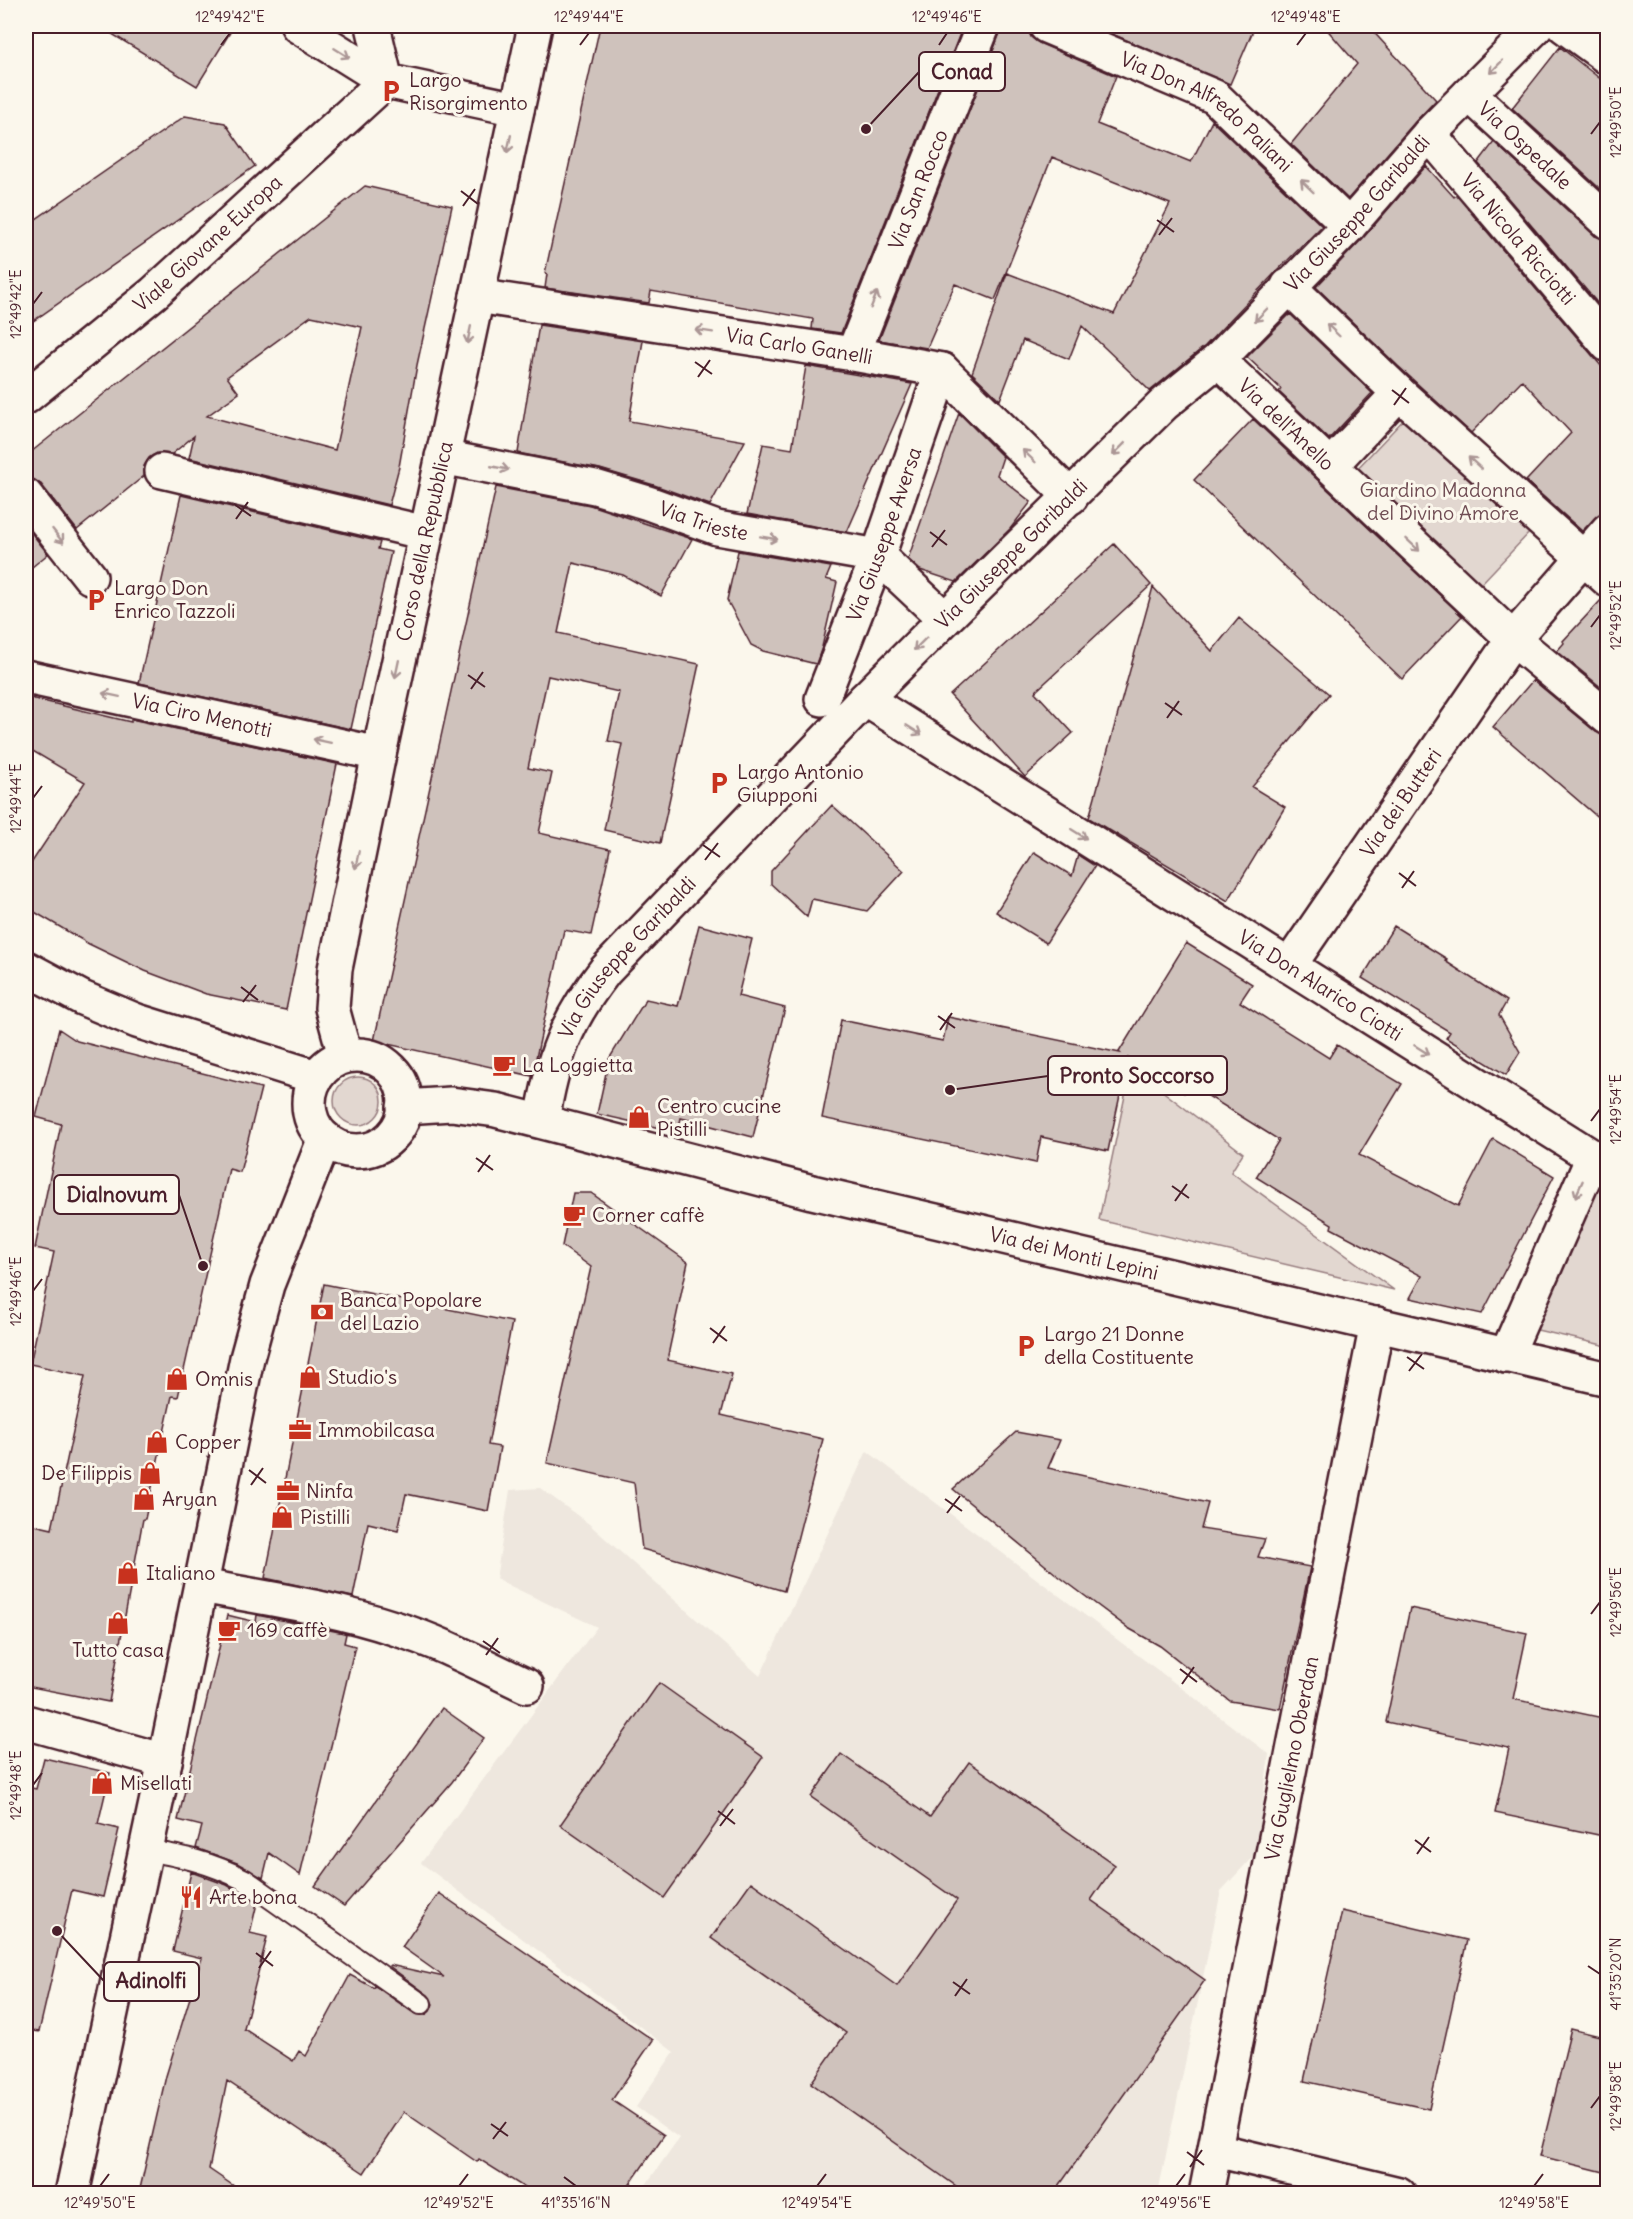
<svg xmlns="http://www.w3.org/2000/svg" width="1633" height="2219" font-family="Delius,sans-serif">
  <rect width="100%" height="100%" fill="#fbf7ec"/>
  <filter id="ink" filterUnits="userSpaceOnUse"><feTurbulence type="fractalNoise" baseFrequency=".0167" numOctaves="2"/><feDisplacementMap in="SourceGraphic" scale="12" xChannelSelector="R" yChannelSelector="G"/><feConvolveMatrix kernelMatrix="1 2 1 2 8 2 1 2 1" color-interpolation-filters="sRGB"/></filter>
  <g filter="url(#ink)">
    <path fill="#eee7de" d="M867,1451l402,303 -13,99 -35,38 -63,302h-518l39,-55 -43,-31 38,-55 -253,-189 176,-236 -101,-48 14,-89 30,-2 49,36 171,152z"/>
    <path fill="#e2d7d0" stroke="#967b7e" stroke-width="1.5" d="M1407,416l123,116 -52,55 -123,-116z
      M1131,1067l112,86 -12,19 163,118 -295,-70z
      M334 1101a24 24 0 1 1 48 0a24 24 0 1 1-48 0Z
      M1607,1161v185l-70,-16z"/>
    <path fill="#cfc2bc" stroke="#4a1f2b" stroke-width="1.5" fill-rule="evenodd" d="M99,26h135l-37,60z
      M600,26h363l-122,307 -29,-4 1,-10 -162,-28 -2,12 -104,-15 2,-14 -2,-1z
      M1001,26h27l3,11 8,6 77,33 -19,48 94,38 21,-41 110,105 -47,47 -70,73 -55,45 -68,-65 -13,33 -46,-19 -23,60 -28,-27 35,-100 107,41 56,-110 -118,-47 -57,143 -40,-16 -28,64 -48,-8 121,-307z
      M1093,26h162l-25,58z
      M1324,26h44l68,74 -21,22 -67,77 -57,-55 66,-80z
      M1560,47l48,38v111l-96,-88z
      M185,116l40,7 30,43 -229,160v-100z
      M1494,142l101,94 13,4v57l-8,9 -122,-143z
      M1426,166l28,31 2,-2 152,179v132l-26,25 -56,-50 45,-48 -49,-53 -51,53 -73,-67 -82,-79 47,-49z
      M365,186l87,20 -35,159 -18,102 -10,38 -200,-47 5,-22 -22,18 -15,-1 -8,5 -5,8v10l-67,54 -36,-46 -8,-5 -7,-1v-22zM311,316l51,11 -27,123 -128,-34 32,-23 -12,-16z
      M1290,314l82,79 -43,46 -50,-47 2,-3 -34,-32z
      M539,325l104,16 -14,80 116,20 -35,64 -56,-20 -54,-16 -82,-16z
      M806,366l106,18 -65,148 -100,-18 16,-70 29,5z
      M959,413l44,44 -6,18 34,27 -21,27 -54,53 -36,-12 -12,-11z
      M1253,419l209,197 -60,63 -208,-199z
      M496,487l94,18 102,34 -31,57 -38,-21 -50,-12 -15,70 141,31 -39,179 -56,-13 18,-86 -14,-3 11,-49 -71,-16 -20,92 24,5 -13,60 71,16 -19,86 -27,-5 -32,146 -158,-35z
      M181,495l199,47 -2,7 13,3 -40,177 -212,-46z
      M26,526l22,28 -22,18z
      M1114,544l37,41 -116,107 38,41 -48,44 -75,-82z
      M738,551l93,16 -5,12 11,3 -15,65 -6,17 -53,-13 -12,-6 -24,-45z
      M1153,587l59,64 27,-33 90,76 -77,93 33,20 -57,94 -139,-83z
      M1603,598h5v95l-51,-42 7,-8 -1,-2z
      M1533,680l63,52 12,4v90l-115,-99z
      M26,697l105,25v-3l206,45 -51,246 -80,-16 -61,-23 -56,-27 -63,-37v-36l59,-89 -59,-35z
      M832,805l72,66 -37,40 -55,-12 -5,18 -36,-33v-13z
      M1034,852l38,24 6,-21 17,11 -49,77 -50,-31z
      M699,925l53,14 -14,57 47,12 -32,129 -72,-19 -3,14 -81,-18 12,-55 37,-60 32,7z
      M1394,926l53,33 -2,2 62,40 -8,14 21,37 -14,23 -60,-37 4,-6 -88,-54z
      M1186,943l66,41 -12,18 89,56 8,-13 65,39 -43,71 99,51 35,-67 61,37 -72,138 -72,-16 12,-22 -91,-48 1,-4 -76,-47 23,-37 -90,-56 -5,9 -56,-35 -20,93 -67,-14 -5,26 -214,-45 19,-98 102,21 5,-24 172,36 -1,-1z
      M59,1029l18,12 184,47 -21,84 -11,-3 -51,228 -6,-1 -27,123h-2l-34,183 -83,-16v-163l26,6 33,-153 -55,-12 24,-112 -19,-4 26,-124 -25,-7z
      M573,1193h18l97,69 -21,98 65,14 -11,41 102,24 -39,152 -142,-42 -8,-66 -87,-20 44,-196 -29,-21z
      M324,1284l188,38 -24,123 12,2 -12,64 -82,-17 -8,36 -30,-7 -15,74 -88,-19z
      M1016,1432l44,8 -12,28 160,35 -7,26 64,10 -7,18 52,10 -30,142 -50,-8 -70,-55 -32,-18 -71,-53 -104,-86z
      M1410,1608l117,25 -14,66 95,20v118l-113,-24 14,-65 -123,-26z
      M227,1615l29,7 1,-7 87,18 2,1 -2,9 11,3 -55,229 -31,-22 -6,25 -26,-15 -41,-15 6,-22 -24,-6z
      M659,1683l104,74 -99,141 -104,-73z
      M442,1708l42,30 -32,44 -108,124 -29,-20z
      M841,1754l89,63 39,-55 146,103 -24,35 114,80 -151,213h-88l-155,-110 35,-50 -135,-95 40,-56 146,104 60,-86 -146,-103z
      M44,1758l66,15 -12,51 21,5 -16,68 -31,-7 -33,142 -13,-2v-243l10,2z
      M191,1872l36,13 30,18 -7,30 17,4 -23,92 49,32 6,-10 7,5 44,-81 24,13 1,-2 40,28 10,1 5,-4 3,-7 -5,-9 -39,-29 1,-1 54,12 -42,-30 37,-54 214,147 -41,60 52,35 -40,58h-91l-54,-34 -2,3 -73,-50 -40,61 -137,-92 -18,88 35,24h-105l27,-117 36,-118 -29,-7z
      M1342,1911l125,29 -38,169 -125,-28z
      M1571,2029l37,9v135l-68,-17z"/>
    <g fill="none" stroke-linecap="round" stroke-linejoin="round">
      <g stroke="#4a1f2b" stroke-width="24">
        <path id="service" d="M146,1850c39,7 63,12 99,30l176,124"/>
      </g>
      <g stroke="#4a1f2b" stroke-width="38">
        <g id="minor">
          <path d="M298,26l88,55 131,28"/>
          <path d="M373,26l13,55"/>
          <path id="s1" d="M1046,26l169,71 134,129"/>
          <path d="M1564,26l44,32"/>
          <path id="s2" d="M1469,94l139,128"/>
          <path id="s3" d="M1429,134l179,211"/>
          <path d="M1288,286l111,107 209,187"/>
          <path id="s4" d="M477,296l376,58 89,16 129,127"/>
          <path id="s5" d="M853,354l130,-328"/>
          <path id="s6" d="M1218,360l295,279 95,79"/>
          <path id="s7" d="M26,397l128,-104 232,-212"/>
          <path id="s8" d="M442,457l153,30 53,16 69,25 161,28 67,63"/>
          <path d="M1330,466l69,-73"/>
          <path d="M162,471l264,62"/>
          <path d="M26,496l64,81"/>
          <path id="s9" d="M26,677l353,77"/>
          <path id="s10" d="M822,699l56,-143 64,-186"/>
          <path id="s11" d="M865,699l728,458 -87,199"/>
          <path id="s12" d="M1289,966l224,-327 95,-109"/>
          <path id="s13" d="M348,1055l-7,-14 -9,-33 3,-39 44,-215 156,-728"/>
          <path id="s14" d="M542,1121c10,-63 24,-100 63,-150l260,-272 80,-80 219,-215 54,-44 131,-134 80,-92 108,-108"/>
          <path d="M201,1586c65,12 133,22 196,43 45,14 87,37 130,57"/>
          <path d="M26,1722l139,39"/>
          <path d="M1216,2150l183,44"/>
          <path id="s15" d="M1206,2194l171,-870"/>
        </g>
      </g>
      <g stroke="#4a1f2b" stroke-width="38">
        <g id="tertiary">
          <path d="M26,968l56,30 55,23 179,56"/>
          <circle cx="357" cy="1103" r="48"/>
          <path id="s16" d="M404,1107l47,-3 45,6 316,82 796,187"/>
          <path d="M72,2194l93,-433 82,-403 20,-73 58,-147"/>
        </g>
      </g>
      <use href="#service" stroke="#fbf7ec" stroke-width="20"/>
      <use href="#minor" stroke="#fbf7ec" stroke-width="33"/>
      <use href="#tertiary" stroke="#fbf7ec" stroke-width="33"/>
    </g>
    <defs><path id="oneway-shaft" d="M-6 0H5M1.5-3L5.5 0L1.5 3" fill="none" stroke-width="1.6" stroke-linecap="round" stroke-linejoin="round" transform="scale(1.5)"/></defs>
    <g stroke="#ab9695">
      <use href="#oneway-shaft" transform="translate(342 53) rotate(32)"/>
      <use href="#oneway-shaft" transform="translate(1496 67) rotate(135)"/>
      <use href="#oneway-shaft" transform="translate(509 144) rotate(102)"/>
      <use href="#oneway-shaft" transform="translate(1307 186) rotate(-136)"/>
      <use href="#oneway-shaft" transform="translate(874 300) rotate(-68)"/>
      <use href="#oneway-shaft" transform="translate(1261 315) rotate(134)"/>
      <use href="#oneway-shaft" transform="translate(1333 330) rotate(-136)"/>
      <use href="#oneway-shaft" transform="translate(704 331) rotate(-171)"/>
      <use href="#oneway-shaft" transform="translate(469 335) rotate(102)"/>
      <use href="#oneway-shaft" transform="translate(1119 449) rotate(135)"/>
      <use href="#oneway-shaft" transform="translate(1029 456) rotate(-136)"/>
      <use href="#oneway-shaft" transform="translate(1475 463) rotate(-138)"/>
      <use href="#oneway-shaft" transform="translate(500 468) rotate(11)"/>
      <use href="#oneway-shaft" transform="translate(58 536) rotate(52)"/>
      <use href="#oneway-shaft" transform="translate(769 538) rotate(10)"/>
      <use href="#oneway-shaft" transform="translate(1413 545) rotate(43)"/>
      <use href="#oneway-shaft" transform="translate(920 644) rotate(135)"/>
      <use href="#oneway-shaft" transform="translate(397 669) rotate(102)"/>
      <use href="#oneway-shaft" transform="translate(111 695) rotate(-168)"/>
      <use href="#oneway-shaft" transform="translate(914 730) rotate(32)"/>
      <use href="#oneway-shaft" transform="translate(322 741) rotate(-168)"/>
      <use href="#oneway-shaft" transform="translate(1079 834) rotate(32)"/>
      <use href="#oneway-shaft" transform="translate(357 860) rotate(101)"/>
      <use href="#oneway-shaft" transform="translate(1422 1050) rotate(32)"/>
      <use href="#oneway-shaft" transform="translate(1579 1189) rotate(114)"/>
    </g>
  </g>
  <path fill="none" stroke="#4a1f2b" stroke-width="2" d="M221,45l9,-12M580,45l9,-12M939,45l8,-12M1297,45l9,-12M1591,134l9,-12M461,191l17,13M463,206l12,-17M1157,220l17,12M1159,235l13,-17M33,304l9,-12M695,362l17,12M698,377l12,-17M1392,390l17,13M1394,405l12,-17M234,504l17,12M236,519l12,-17M930,532l17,13M932,547l13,-17M1591,627l9,-12M468,675l17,12M471,689l12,-17M1165,703l17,12M1167,718l12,-17M33,798l9,-12M703,845l17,12M705,860l13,-17M1399,873l17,13M1402,888l12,-17M241,987l17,13M243,1002l13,-17M938,1016l17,12M940,1030l12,-17M1591,1121l9,-12M476,1158l17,12M478,1172l12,-17M1172,1186l17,12M1175,1201l12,-17M33,1291l9,-12M710,1328l17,13M713,1343l12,-17M1407,1357l17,12M1409,1371l13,-17M249,1470l17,13M251,1485l12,-17M945,1499l17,12M947,1513l13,-17M1591,1614l9,-12M483,1641l17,12M486,1655l12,-17M1180,1669l17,13M1182,1684l12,-17M33,1785l9,-12M718,1811l17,13M720,1826l13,-17M1415,1840l16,12M1417,1854l12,-17M256,1953l17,13M1588,1966l12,8M259,1968l12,-17M953,1982l17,12M955,1996l12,-17M1591,2108l9,-12M491,2124l17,12M493,2139l13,-17M1187,2152l17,13M1190,2167l12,-17M564,2177l12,9M100,2186l9,-12M459,2186l9,-12M817,2186l9,-12M1176,2186l9,-12M1534,2186l9,-12"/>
  <defs>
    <g id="parking-bare" transform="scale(1.8)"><path d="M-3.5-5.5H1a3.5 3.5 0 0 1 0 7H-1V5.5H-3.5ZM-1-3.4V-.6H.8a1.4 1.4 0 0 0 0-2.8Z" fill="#c8321e" stroke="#fbf7ec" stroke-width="2.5" paint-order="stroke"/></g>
    <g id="cafe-bare" transform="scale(1.8)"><path d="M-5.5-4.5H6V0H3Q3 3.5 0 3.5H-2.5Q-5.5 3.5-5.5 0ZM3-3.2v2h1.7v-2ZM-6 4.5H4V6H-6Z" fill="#c8321e" stroke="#fbf7ec" stroke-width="2.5" paint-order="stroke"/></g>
    <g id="shop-bare" transform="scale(1.8)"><path d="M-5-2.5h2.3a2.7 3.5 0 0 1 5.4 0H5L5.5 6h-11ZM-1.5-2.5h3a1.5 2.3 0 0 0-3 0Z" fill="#c8321e" stroke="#fbf7ec" stroke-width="2.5" paint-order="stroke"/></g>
    <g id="bank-bare" transform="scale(1.8)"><path d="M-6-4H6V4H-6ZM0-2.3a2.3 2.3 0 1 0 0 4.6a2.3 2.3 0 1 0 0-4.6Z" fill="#c8321e" stroke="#fbf7ec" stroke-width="2.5" paint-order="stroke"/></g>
    <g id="office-bare" transform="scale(1.8)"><path d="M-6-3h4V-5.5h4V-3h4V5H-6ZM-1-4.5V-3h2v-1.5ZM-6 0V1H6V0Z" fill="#c8321e" stroke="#fbf7ec" stroke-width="2.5" paint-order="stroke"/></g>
    <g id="restaurant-bare" transform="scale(1.8)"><path d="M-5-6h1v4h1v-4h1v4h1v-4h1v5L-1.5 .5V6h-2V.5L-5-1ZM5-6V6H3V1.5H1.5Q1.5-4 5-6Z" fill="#c8321e" stroke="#fbf7ec" stroke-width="2.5" paint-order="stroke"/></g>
  </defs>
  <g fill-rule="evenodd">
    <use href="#parking-bare" x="391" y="91"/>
    <use href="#parking-bare" x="96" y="600"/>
    <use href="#parking-bare" x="719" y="783"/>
    <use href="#cafe-bare" x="504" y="1065"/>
    <use href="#shop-bare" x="639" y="1117"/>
    <use href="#cafe-bare" x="574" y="1215"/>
    <use href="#bank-bare" x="322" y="1312"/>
    <use href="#parking-bare" x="1026" y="1346"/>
    <use href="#shop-bare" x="310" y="1377"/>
    <use href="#shop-bare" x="177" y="1379"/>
    <use href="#office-bare" x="300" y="1430"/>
    <use href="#shop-bare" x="157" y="1442"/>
    <use href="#shop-bare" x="150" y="1473"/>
    <use href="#office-bare" x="288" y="1491"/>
    <use href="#shop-bare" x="144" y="1499"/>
    <use href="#shop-bare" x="282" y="1517"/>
    <use href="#shop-bare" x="128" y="1573"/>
    <use href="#shop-bare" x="118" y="1623"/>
    <use href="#cafe-bare" x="229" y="1630"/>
    <use href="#shop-bare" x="102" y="1783"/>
    <use href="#restaurant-bare" x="191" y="1897"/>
  </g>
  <g text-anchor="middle" stroke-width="6" stroke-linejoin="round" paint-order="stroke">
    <g font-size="20" fill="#4a1f2b" stroke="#fbf7ec" text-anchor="start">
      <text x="409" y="87">Largo<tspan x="409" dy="23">Risorgimento</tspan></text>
      <text x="114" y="595">Largo Don<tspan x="114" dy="23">Enrico Tazzoli</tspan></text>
      <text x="737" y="779">Largo Antonio<tspan x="737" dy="23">Giupponi</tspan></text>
      <text x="522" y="1072">La Loggietta</text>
      <text x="657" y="1113">Centro cucine<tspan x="657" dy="23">Pistilli</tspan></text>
      <text x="592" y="1222">Corner caffè</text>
      <text x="340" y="1307">Banca Popolare<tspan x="340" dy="23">del Lazio</tspan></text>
      <text x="1044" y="1341">Largo 21 Donne<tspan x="1044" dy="23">della Costituente</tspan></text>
      <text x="328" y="1384">Studio's</text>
      <text x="195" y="1386">Omnis</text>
      <text x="318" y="1437">Immobilcasa</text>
      <text x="175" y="1449">Copper</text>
      <text x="132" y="1480" text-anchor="end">De Filippis</text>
      <text x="306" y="1498">Ninfa</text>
      <text x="162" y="1506">Aryan</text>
      <text x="300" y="1524">Pistilli</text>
      <text x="146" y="1580">Italiano</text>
      <text x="247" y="1637">169 caffè</text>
      <text x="118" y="1657" text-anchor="middle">Tutto casa</text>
      <text x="120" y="1790">Misellati</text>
      <text x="209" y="1904">Arte bona</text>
    </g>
    <g font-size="20" fill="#4a1f2b" stroke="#fbf7ec">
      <text dy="7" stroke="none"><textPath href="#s1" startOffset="184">Via Don Alfredo Paliani</textPath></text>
      <text dy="7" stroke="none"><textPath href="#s2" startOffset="76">Via Ospedale</textPath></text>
      <text dy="7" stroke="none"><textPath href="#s5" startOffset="177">Via San Rocco</textPath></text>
      <text dy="7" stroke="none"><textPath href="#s14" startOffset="1233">Via Giuseppe Garibaldi</textPath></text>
      <text dy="7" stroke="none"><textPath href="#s3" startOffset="138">Via Nicola Ricciotti</textPath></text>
      <text dy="7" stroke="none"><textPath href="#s7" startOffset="238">Viale Giovane Europa</textPath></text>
      <text dy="7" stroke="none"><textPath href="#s4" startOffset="326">Via Carlo Ganelli</textPath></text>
      <text dy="7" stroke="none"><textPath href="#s6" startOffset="94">Via dell'Anello</textPath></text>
      <text dy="7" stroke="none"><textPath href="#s8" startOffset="270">Via Trieste</textPath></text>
      <text dy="7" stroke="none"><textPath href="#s10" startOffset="176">Via Giuseppe Aversa</textPath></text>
      <text dy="7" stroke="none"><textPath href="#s13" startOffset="526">Corso della Repubblica</textPath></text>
      <text dy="7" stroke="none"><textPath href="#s14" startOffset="747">Via Giuseppe Garibaldi</textPath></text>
      <text dy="7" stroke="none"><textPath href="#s9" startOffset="180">Via Ciro Menotti</textPath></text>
      <text dy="7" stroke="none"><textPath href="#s12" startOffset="198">Via dei Butteri</textPath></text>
      <text dy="7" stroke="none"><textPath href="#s14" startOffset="189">Via Giuseppe Garibaldi</textPath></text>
      <text dy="7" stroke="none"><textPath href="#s11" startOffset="538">Via Don Alarico Ciotti</textPath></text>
      <text dy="7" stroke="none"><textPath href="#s16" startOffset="688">Via dei Monti Lepini</textPath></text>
      <text dy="7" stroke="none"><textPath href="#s15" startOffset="444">Via Guglielmo Oberdan</textPath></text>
    </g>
    <g font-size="20" fill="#704d54" stroke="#fbf7ec">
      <text x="1443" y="497">Giardino Madonna<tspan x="1443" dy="23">del Divino Amore</tspan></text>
    </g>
  </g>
  <path fill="none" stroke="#4a1f2b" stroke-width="2" d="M866 129L919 72M950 1090L1048 1076M203 1266L179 1195M57 1931L104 1981"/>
  <g fill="#4a1f2b" stroke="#fbf7ec" stroke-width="2">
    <circle cx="866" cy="129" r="6"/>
    <circle cx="950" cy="1090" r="6"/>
    <circle cx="203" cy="1266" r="6"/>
    <circle cx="57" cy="1931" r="6"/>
  </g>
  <g fill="#fbf7ec" stroke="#4a1f2b" stroke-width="2">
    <rect x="919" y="52" width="86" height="39" rx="6"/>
    <rect x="1048" y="1056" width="179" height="39" rx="6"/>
    <rect x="54" y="1175" width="125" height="39" rx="6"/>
    <rect x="104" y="1962" width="95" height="39" rx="6"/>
  </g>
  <g font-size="21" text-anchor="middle" font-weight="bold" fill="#4a1f2b">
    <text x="962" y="79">Conad</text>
    <text x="1137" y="1083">Pronto Soccorso</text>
    <text x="117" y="1202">Dialnovum</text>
    <text x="151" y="1988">Adinolfi</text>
  </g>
  <rect width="1633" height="2219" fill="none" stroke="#fbf7ec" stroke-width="66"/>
  <rect x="33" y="33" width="1567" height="2153" fill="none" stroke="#4a1f2b" stroke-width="2"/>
  <g font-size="15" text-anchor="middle" fill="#4a1f2b">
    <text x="230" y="22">12°49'42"E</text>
    <text x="589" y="22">12°49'44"E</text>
    <text x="947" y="22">12°49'46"E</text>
    <text x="1306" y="22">12°49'48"E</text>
    <text transform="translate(1616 122) rotate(-90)" y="5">12°49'50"E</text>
    <text transform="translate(16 304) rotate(-90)" y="5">12°49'42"E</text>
    <text transform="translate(1616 615) rotate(-90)" y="5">12°49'52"E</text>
    <text transform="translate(16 798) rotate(-90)" y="5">12°49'44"E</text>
    <text transform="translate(1616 1109) rotate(-90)" y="5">12°49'54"E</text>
    <text transform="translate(16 1291) rotate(-90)" y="5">12°49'46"E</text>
    <text transform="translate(1616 1602) rotate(-90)" y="5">12°49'56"E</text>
    <text transform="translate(16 1785) rotate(-90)" y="5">12°49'48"E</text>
    <text transform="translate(1616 1974) rotate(-90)" y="5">41°35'20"N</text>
    <text transform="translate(1616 2096) rotate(-90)" y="5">12°49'58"E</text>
    <text x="100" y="2208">12°49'50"E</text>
    <text x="459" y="2208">12°49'52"E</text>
    <text x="576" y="2208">41°35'16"N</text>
    <text x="817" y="2208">12°49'54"E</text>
    <text x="1176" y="2208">12°49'56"E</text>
    <text x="1534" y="2208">12°49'58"E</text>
  </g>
</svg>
